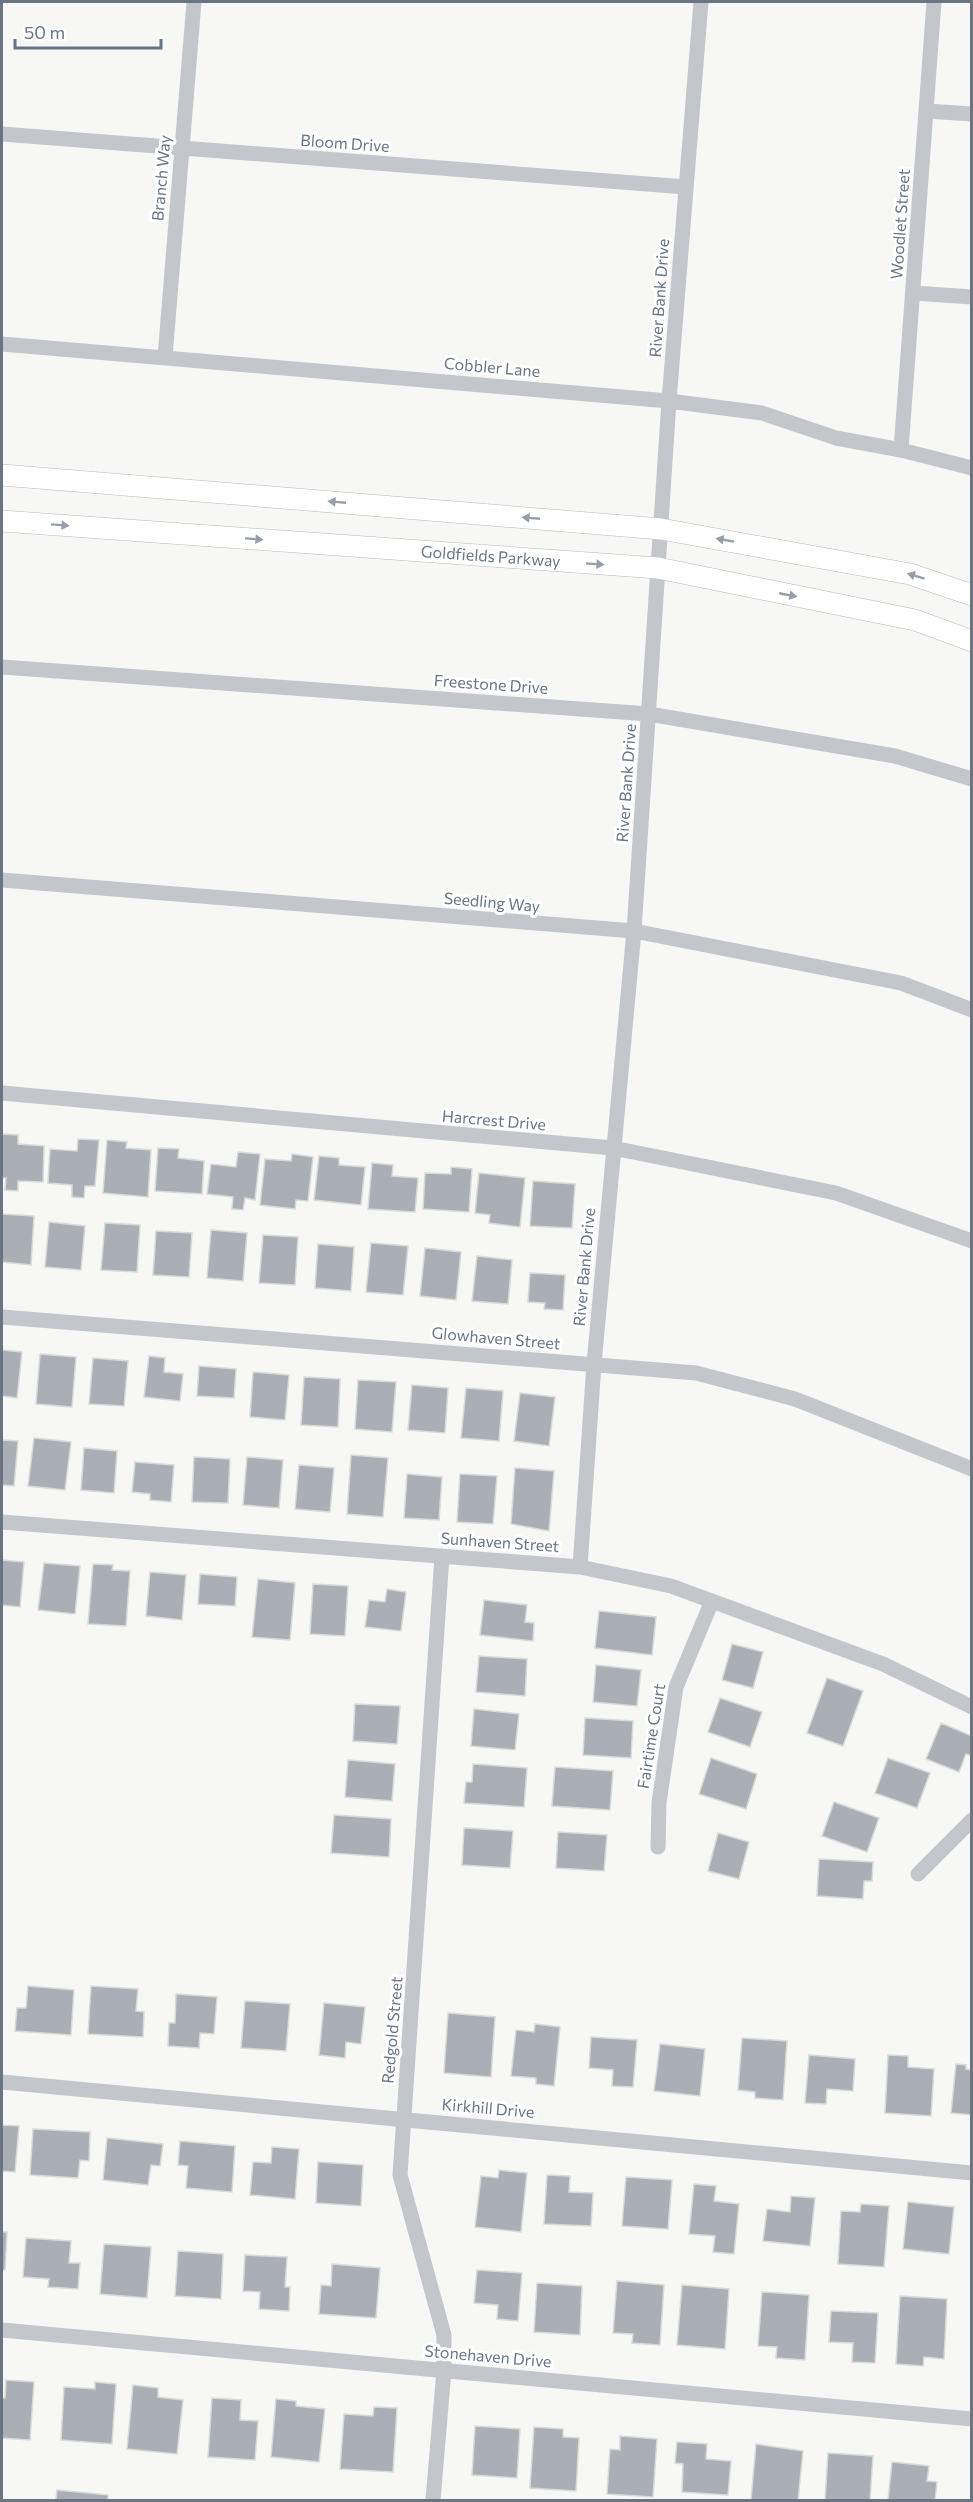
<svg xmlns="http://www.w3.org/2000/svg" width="973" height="2502" font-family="Commissioner,sans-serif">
  <rect width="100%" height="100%" fill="#f7f7f5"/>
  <path fill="#a9afb5" stroke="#d9d9d7" stroke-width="1.5" d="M2,1134l16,1v9l26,2 -1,36 -25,-1v10l-13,-1 1,-12h-4z
    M78,1139l21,1 -4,46h-10l-1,12 -12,-1v-12l-24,-2 2,-34 27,2z
    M107,1140l20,2 -1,6 25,2 -3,47 -45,-4z
    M158,1148l21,1 -1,9 26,3 -2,33 -47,-3z
    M238,1152l22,2 -5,46 -10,-2 -2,12 -11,-1 1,-12 -26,-3 4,-30 25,3z
    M292,1154l21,3 -5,44 -12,-1 -1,9 -35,-4 5,-46 26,2z
    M319,1156l20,2v7l26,2 -4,38 -47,-5z
    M372,1163l21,2 -1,11 26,2 -3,34 -47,-3z
    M451,1167l21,2 -3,43 -46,-3 2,-36 26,1z
    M479,1173l46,5 -5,49 -31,-4 1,-8 -15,-2z
    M533,1181l42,3 -3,44 -42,-2z
    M2,1214l32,2 -3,49 -29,-3z
    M49,1222l36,4 -4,44 -36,-3z
    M105,1223l35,2 -3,47 -36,-2z
    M211,1230l36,3 -4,48 -36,-3z
    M156,1231l36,2 -3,44 -36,-2z
    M263,1235l35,2 -3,48 -36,-2z
    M371,1243l37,3 -5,49 -37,-3z
    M318,1244l36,3 -3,44 -36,-3z
    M425,1248l36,4 -5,48 -36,-4z
    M477,1256l35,4 -4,44 -36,-3z
    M530,1273l35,2 -2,35 -19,-1 1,-6 -17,-1z
    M2,1350l20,2 -5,46 -15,-2z
    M40,1354l36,3 -4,50 -36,-3z
    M149,1356l16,2 -1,14 19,2 -3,27 -36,-4z
    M93,1358l35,3 -4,45 -35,-2z
    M199,1366l37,3 -2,29 -37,-2z
    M253,1372l36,3 -4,45 -35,-3z
    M304,1377l36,2 -2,48 -37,-2z
    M358,1380l38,2 -4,50 -37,-3z
    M412,1385l36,3 -3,45 -37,-3z
    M466,1388l37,3 -4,50 -38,-3z
    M520,1393l35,4 -6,49 -35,-5z
    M34,1438l37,4 -6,48 -37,-4z
    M2,1440l16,1 -4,45 -12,-1z
    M84,1448l33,3 -3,42 -33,-3z
    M351,1455l37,3 -5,59 -36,-3z
    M194,1457l36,2 -2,44 -36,-1z
    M247,1457l36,3 -4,48 -36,-3z
    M135,1462l39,3 -3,37 -21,-2v-6l-18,-2z
    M299,1465l35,3 -4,44 -35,-3z
    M515,1468l39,3 -5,60 -38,-7z
    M407,1474l35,3 -3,43 -35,-2z
    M460,1474l37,2 -4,48 -36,-2z
    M2,1560l22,2 -4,45 -18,-2z
    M44,1563l36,3 -5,48 -37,-4z
    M93,1564l20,1 -1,5 18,1 -4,55 -38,-2z
    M150,1572l36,3 -4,45 -36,-4z
    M200,1574l37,3 -2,29 -37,-2z
    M258,1579l37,4 -5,57 -38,-3z
    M313,1584l35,2 -3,50 -35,-2z
    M387,1589l19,3 -5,39 -36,-4 4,-27 16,2z
    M484,1600l43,5 -2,17 9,1 -1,18 -53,-6z
    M599,1611l57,6 -4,38 -57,-7z
    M732,1644l31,8 -10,36 -31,-8z
    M479,1656l48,3 -2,37 -49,-4z
    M596,1665l45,5 -4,36 -44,-4z
    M827,1678l36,13 -20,55 -36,-13z
    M720,1698l42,14 -12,35 -42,-15z
    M355,1704l45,2 -3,38 -44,-3z
    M474,1709l45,5 -4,36 -44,-4z
    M585,1718l48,3 -2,37 -48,-3z
    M941,1723l31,13v20l-6,-2 -7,18 -33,-13z
    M711,1758l46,16 -11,35 -47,-15z
    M888,1758l42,15 -13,35 -42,-15z
    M348,1760l47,4 -3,37 -47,-4z
    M473,1764l54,4 -3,39 -60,-4 2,-21h6z
    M555,1767l58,4 -3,39 -58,-4z
    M834,1802l45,16 -12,34 -45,-16z
    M334,1815l57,4 -2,38 -58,-4z
    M464,1828l49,3 -3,37 -48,-3z
    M558,1832l49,3 -3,36 -48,-3z
    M718,1833l31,9 -10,37 -31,-8z
    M819,1859l54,3 -1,19h-8l-1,18 -46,-3z
    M28,1986l46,4 -3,45 -56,-4 2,-23h9z
    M91,1986l47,3 -2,22 8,1 -1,25 -55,-3z
    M176,1994l41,3 -3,37 -14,-1 -1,15 -31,-2 1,-23h6z
    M245,2001l45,3 -4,47 -45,-3z
    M324,2003l41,4 -4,37 -15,-2 -1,16 -26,-3z
    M448,2013l47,4 -4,60 -47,-4z
    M535,2024l25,3 -6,59 -18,-2v-6l-25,-2 5,-46 18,2z
    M591,2037l46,3 -4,47 -21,-1 1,-16 -24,-2z
    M742,2038l45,3 -4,59 -28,-2v-6l-17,-2z
    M660,2044l45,5 -5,47 -46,-5z
    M809,2055l46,4 -2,32 -26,-2 -1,15 -21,-1z
    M888,2055l20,1v11l26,2 -3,47 -46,-3z
    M956,2064l10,1v4l6,1v45l-21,-2z
    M2,2125l17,1 -4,46 -13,-1z
    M33,2129l57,3 -1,29 -9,-1 -2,18 -48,-3z
    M107,2138l56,6 -3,22 -9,-1 -3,20 -45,-5z
    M180,2141l55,5 -3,46 -46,-4 2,-22 -10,-1z
    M272,2147l27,2 -4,50 -45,-4 3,-33 18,1z
    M318,2162l45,3 -2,41 -45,-3z
    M499,2170l28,3 -6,59 -46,-5 6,-51 17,2z
    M547,2175l23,1 -1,16 24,1 -2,33 -47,-2z
    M626,2177l46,3 -4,49 -46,-3z
    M694,2184l22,2 -2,15 25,3 -5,50 -21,-2 2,-16 -26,-2z
    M791,2196l24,2 -5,48 -47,-5 4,-32 23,3z
    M908,2202l46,5 -5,47 -46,-5z
    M861,2204l28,2 -5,61 -46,-3 3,-53 19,1z
    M2,2232h5l-2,38h-3z
    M26,2238l45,3 -2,22h11l-2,26 -30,-2 1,-8 -26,-2z
    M104,2244l47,3 -4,51 -47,-4z
    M178,2251l45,3 -2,45 -46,-3z
    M245,2255l42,2 -2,30h5l-1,24 -30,-2 1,-17 -17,-1z
    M332,2264l48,4 -4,50 -57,-4 2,-29 10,1z
    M477,2270l45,3 -4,48 -21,-2 1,-14 -24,-2z
    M617,2281l47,4 -4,60 -28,-2 1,-9 -20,-1z
    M537,2283l45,3 -2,49 -46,-3z
    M682,2285l47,4 -4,60 -48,-4z
    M762,2292l47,3 -4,65 -29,-2 1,-11 -19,-1z
    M900,2296l47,3 -3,60 -20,-2 -1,9 -27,-2z
    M831,2311l47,2 -3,50 -23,-1 1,-19 -24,-1z
    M6,2380l28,2 -4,58 -28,-2v-40h3z
    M95,2382l21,2 -4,60 -51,-4 3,-53 31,2z
    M133,2385l25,3v9l25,3 -6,54 -50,-5z
    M212,2398l29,2 -1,20 18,1 -3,39 -47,-3z
    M276,2399l20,2v5l29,3 -6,53 -48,-5z
    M374,2407l23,1 -4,64 -53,-3 4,-55 29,2z
    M475,2426l45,3 -3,49 -45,-3z
    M534,2427l29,2v8l16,1 -3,53 -46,-3z
    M620,2436l37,3 -4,58 -46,-3 3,-45 10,1z
    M677,2442l30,2 -1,15 25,2 -3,34 -46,-3 1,-28 -8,-1z
    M756,2444l47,7 -5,49h-47z
    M828,2453l45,3 -3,44h-45z
    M892,2462l37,4 -2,15 10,1 -2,18h-47z
    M57,2490l51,5v5h-52z"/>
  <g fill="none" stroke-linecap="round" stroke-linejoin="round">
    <g stroke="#b6babe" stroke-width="22">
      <g id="secondary">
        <path d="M2,475l659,54 249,45 62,21"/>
        <path id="s1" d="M2,521l656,47 257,52 57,21"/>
      </g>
    </g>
    <path stroke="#c3c6ca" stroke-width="15" d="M926,111l46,3
      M2,134l684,53
      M913,293l59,4
      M2,344l667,57 93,12 74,25 65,12 71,18
      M165,357l29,-355
      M901,450l33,-448
      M2,667l647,47 246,42 77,23
      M2,880l632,51 267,52 71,27
      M2,1093l611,55 223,45 136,48
      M2,1317l694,56 99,26 177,70
      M2,1522l578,45 91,19 212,78 89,43
      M580,1567l14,-203 40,-433 35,-530 32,-399
      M658,1847l1,-44 17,-116 36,-86
      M918,1874l54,-54
      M2,2082l970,91
      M2,2330l970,89
      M433,2500l11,-130v-35l-44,-160 42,-619"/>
    <use href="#secondary" stroke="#fff" stroke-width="21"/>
  </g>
  <defs><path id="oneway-solid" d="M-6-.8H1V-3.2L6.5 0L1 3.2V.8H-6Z" transform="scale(1.5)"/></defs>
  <g fill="#969ea8">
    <use href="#oneway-solid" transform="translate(337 502) rotate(-175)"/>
    <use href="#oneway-solid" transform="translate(531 518) rotate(-175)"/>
    <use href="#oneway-solid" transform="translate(60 525) rotate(4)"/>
    <use href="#oneway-solid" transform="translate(254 539) rotate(4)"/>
    <use href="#oneway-solid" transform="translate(725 540) rotate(-170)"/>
    <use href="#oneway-solid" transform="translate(595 564) rotate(4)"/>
    <use href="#oneway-solid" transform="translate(916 576) rotate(-163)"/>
    <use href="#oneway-solid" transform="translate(788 595) rotate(11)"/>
  </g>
  <g text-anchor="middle" stroke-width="6" stroke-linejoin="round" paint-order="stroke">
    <g font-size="16" fill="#697583" stroke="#fff">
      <text transform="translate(345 143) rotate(4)" y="6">Bloom Drive</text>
      <text transform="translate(161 178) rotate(-85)" y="6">Branch Way</text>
      <text transform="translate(900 224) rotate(-86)" y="6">Woodlet Street</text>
      <text transform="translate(659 298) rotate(-86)" y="6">River Bank Drive</text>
      <text transform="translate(492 367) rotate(5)" y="6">Cobbler Lane</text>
      <text dy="6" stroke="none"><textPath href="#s1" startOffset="490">Goldfields Parkway</textPath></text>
      <text transform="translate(491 684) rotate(4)" y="6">Freestone Drive</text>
      <text transform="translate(626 783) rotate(-86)" y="6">River Bank Drive</text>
      <text transform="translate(492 902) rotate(5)" y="6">Seedling Way</text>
      <text transform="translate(494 1120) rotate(5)" y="6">Harcrest Drive</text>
      <text transform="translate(584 1267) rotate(-85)" y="6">River Bank Drive</text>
      <text transform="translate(496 1338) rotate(5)" y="6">Glowhaven Street</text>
      <text transform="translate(500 1542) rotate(4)" y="6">Sunhaven Street</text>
      <text transform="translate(651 1736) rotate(-81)" y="6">Fairtime Court</text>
      <text transform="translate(392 2030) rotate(-85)" y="6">Redgold Street</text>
      <text transform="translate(488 2108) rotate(5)" y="6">Kirkhill Drive</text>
      <text transform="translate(488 2356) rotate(5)" y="6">Stonehaven Drive</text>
    </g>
  </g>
  <rect width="973" height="2502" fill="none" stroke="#697583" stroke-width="6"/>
  <path d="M15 39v9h146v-9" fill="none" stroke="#697583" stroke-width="3"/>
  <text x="24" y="39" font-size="18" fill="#697583" stroke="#ffffff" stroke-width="4.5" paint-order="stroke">50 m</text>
</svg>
